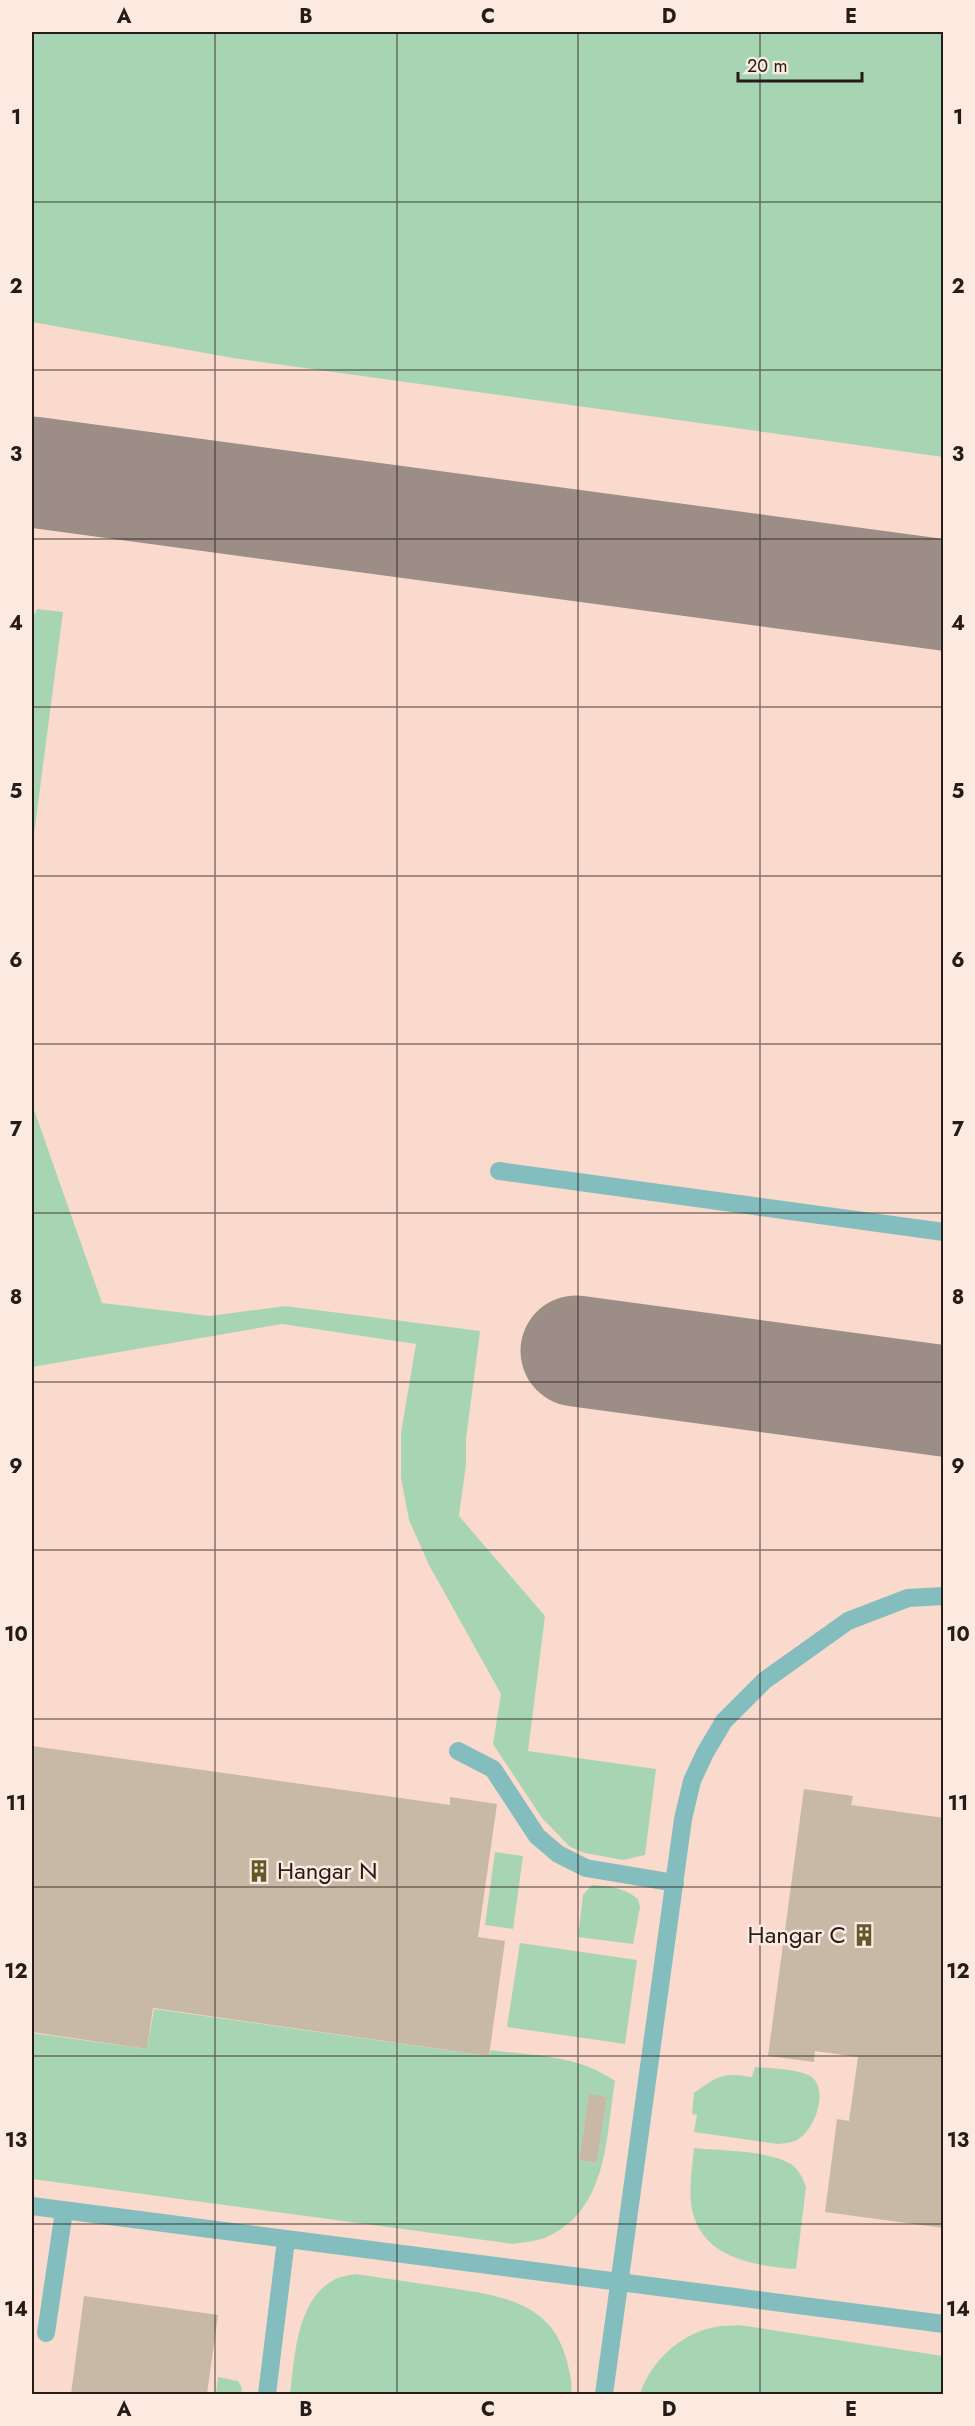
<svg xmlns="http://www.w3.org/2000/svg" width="975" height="2426" font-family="Jost,sans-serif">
  <rect width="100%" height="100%" fill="#fce9e0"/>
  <path fill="#fadacc" d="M32,32h911v2362h-911z"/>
  <path fill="#a7d5b4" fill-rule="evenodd" d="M32,32h911v425l-710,-99 -201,-36z
    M37,609l26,3 -31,238v-231z
    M32,1104l70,199 108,13 75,-10 195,25 -14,108v25l-7,52 86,100 -17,135 128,18 -11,86 -22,5 -38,-7 -15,-6 -28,-29 -49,-74 8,-50 -72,-129 -20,-45 -8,-42v-45l15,-89 -134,-20 -250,43z
    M495,1852l28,4 -10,73 -28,-4z
    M592,1885c18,1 32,3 46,14l2,8 -7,37 -55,-7 5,-42z
    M520,1943l117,17 -12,84 -118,-17z
    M154,2009l335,47 2,-6c44,6 87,5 124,31 -9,55 -7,127 -66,155 -10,5 -24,6 -36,8l-481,-65v-146l115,16zM589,2095l18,2 -10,66 -18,-3z
    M755,2067c13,1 51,2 59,12 13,15 1,48 -14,59 -7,5 -14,5 -22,6l-84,-12 3,-17 -5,-1 2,-21c24,-17 28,-21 58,-16z
    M694,2148c27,3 73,2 97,16 8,6 12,14 15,23l-10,82c-37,-3 -88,-9 -102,-52 -7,-21 -2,-47 0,-69z
    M356,2274c29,4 58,9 87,13 52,8 107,12 123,71 3,11 7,25 5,36h-281c5,-37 6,-98 48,-116 5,-2 12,-3 18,-4z
    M739,2325l204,31v38h-303c10,-32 41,-61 75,-67 8,-2 16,-1 24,-2z
    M218,2377l20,4 4,7 -1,6h-25z"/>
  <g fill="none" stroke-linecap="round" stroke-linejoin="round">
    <path stroke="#9c8e86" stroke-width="111" d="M32,472l912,123
      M576,1351l368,50"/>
  </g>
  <path fill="#c7b9a6" d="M32,1746l418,59v-8l47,7 -19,133 27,4 -16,115 -336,-48 -6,41 -115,-17z
    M804,1789l49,7 -2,9 93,13v410l-119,-16 12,-93 12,2 9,-64 -43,-6 -1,11 -46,-6z
    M589,2094l18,3 -10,66 -18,-3z
    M84,2296l134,19 -11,79h-136z"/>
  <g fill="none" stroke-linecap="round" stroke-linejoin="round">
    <path stroke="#84bdbe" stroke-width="18" d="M499,1171l445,61
      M458,1751l35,18 44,67 21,18 28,14 89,15
      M32,2206l912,118
      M46,2333l18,-122
      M267,2394l19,-154
      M604,2394l79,-575 9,-38 13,-28 19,-32 40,-40 84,-60 60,-23 36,-2"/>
  </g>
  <path fill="none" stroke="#241c18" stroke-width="1.5" stroke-opacity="0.55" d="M215,32v2362M397,32v2362M578,32v2362M760,32v2362M32,202h912M32,370h912M32,539h912M32,707h912M32,876h912M32,1044h912M32,1213h912M32,1382h912M32,1550h912M32,1719h912M32,1887h912M32,2056h912M32,2224h912"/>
  <defs>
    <g id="building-bare" transform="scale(1.8)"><path d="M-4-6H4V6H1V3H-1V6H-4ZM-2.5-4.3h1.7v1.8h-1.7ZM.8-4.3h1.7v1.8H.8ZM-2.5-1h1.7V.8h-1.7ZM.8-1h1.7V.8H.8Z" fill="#5f5b28" stroke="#fce9e0" stroke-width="2.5" paint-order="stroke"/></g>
  </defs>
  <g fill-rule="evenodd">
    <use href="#building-bare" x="259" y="1871"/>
    <use href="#building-bare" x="864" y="1935"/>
  </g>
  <g text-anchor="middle" stroke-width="5" stroke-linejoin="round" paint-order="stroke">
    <g font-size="24" fill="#241c18" stroke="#fce9e0" text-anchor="start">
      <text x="277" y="1879">Hangar N</text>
      <text x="846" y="1943" text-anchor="end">Hangar C</text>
    </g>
  </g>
  <rect width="975" height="2426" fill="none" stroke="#fce9e0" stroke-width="66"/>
  <path d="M738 72v9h124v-9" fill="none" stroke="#241c18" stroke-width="3"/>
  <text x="747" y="72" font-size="18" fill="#241c18" stroke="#fce9e0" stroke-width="4.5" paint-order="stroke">20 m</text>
  <rect x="33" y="33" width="909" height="2360" fill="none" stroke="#241c18" stroke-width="2"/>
  <g font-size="20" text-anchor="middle" font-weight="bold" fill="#241c18">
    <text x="124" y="23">A</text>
    <text x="306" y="23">B</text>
    <text x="488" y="23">C</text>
    <text x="669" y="23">D</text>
    <text x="851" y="23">E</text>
    <text x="16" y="124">1</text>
    <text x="958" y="124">1</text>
    <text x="16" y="293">2</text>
    <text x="958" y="293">2</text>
    <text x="16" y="461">3</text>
    <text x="958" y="461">3</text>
    <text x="16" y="630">4</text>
    <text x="958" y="630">4</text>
    <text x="16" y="798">5</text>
    <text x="958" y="798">5</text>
    <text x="16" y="967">6</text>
    <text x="958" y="967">6</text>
    <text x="16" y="1136">7</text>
    <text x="958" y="1136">7</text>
    <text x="16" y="1304">8</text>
    <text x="958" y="1304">8</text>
    <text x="16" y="1473">9</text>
    <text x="958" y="1473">9</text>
    <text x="16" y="1641">10</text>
    <text x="958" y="1641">10</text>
    <text x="16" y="1810">11</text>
    <text x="958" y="1810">11</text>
    <text x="16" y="1978">12</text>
    <text x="958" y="1978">12</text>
    <text x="16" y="2147">13</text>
    <text x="958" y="2147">13</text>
    <text x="16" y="2316">14</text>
    <text x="958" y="2316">14</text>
    <text x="124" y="2416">A</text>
    <text x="306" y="2416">B</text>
    <text x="488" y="2416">C</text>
    <text x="669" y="2416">D</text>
    <text x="851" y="2416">E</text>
  </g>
</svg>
